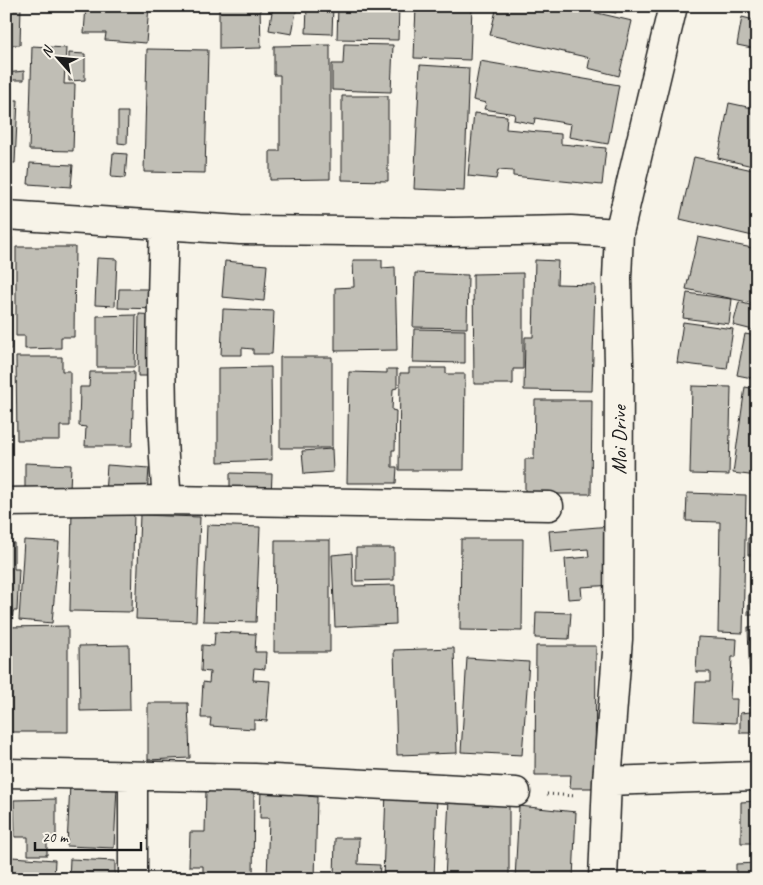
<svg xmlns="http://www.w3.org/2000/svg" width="763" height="885" font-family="Caveat,sans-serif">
  <rect width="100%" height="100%" fill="#f7f3e8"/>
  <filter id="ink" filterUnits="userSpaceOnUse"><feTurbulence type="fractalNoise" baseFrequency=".02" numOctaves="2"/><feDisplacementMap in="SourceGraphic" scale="10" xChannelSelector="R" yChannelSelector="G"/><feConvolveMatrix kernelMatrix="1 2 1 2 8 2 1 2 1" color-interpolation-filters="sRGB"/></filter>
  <g filter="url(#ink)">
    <path fill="#c0beb5" stroke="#1c1c1c" d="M6,6h15l-1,39h-14z
      M86,6h63l-3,37 -41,-3 1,-7h-22z
      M219,6h41l1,42 -42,1z
      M273,6h24l-5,28 -23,-4z
      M307,6h26l-1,28 -26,-1z
      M338,6h61l-1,34 -61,-1z
      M416,6h56l-2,54 -56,-2z
      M497,6h70l65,15 -13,55 -31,-8 2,-10 -100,-23z
      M584,6h33l-1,7z
      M757,6v43l-20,-4 5,-28 12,3z
      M344,44l49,1 -2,47 -59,-2v-26h11z
      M330,45v134l-60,1v-29h10v-76h-6v-29z
      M32,46l34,2 -2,36h11l-2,67 -44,-1z
      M147,49l61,1 -3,123 -61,-1z
      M69,53l16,1v26l-16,1z
      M480,61l139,24 -11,59 -39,-7 2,-13 -36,-6 -1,6 -20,-4 1,-6 -31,-5 2,-6 -13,-3z
      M420,65l49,3 -5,123 -50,-2z
      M24,71v9h-18v-7z
      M342,96h46v85l-46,-1z
      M7,100h11l-3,63h-9z
      M729,103l28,6v58l-39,-9z
      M118,112h10l-1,32 -9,-1z
      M474,113l33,3 -1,13 55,5v10l45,4 -4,37 -89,-9v-5l-15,-1 -2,9 -28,-3z
      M113,153l14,1 -2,24 -14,-1z
      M694,157l63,14v66l-77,-18z
      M30,163l43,2 -2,22 -43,-3z
      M6,237h6l-1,112h-5z
      M698,237l59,12v55l-71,-15z
      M16,247h59l-1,90h-13v11l-36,1v-13h-9z
      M97,258l20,1 -2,47 -20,-1z
      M353,260h29v8l13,-1 2,83 -62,1v-63l19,-1z
      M535,260l23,1 -1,23 38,1 -3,106 -68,-1 1,-53h8z
      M225,261l42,4 -3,36 -42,-4z
      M415,273l53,2 -1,53 -54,-1z
      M523,273v96h-10v15h-39l-1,-110z
      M119,289h33l7,20 -41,-1z
      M687,293l45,6 -3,25 -46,-6z
      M739,302l18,5v24l-24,-6z
      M223,309l51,2 -2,43h-19v-5l-11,-1v7h-21z
      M139,314l19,1 -1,61h-19z
      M136,315l-1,52h-38v-51z
      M683,322l50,7 -6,40 -50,-6z
      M414,329l51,1v33l-52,-1z
      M745,334l12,2v43l-20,-4z
      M16,357h46v14h8v55h-10v14h-43z
      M280,357h52v91h-52z
      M6,361l4,1 -3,87h-1z
      M271,367l1,93 -54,2v-94z
      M409,368h37v6h19l-1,96h-65l1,-97h9z
      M387,369h10v19l-4,1 -1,21 4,1 -1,39h-3v17h5l-1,16h-49l2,-111 38,1z
      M90,372h44l-2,74h-47l1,-19 -7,-1 1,-39h9z
      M692,386l39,1 -2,88 -39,-1z
      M745,387l12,2v87l-24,-3z
      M535,400h57l-1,94h-66v-35h9z
      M332,449l1,23 -29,2 -2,-23z
      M25,463l46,2 -1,26 -45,-2z
      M107,465l42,3 -2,29 -42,-3z
      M230,473l42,1 -1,23 -41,-1z
      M687,493l59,2 -3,138 -25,-1 2,-110 -34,-1z
      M72,509l62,1 -2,102 -62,-1z
      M140,515l60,2 -4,104 -60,-2z
      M207,525l53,2 -4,95 -53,-1z
      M611,526l4,59 -34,2 1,11 -14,1 -3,-40 24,-2 -1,-8 -37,3 -2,-21z
      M748,538h9v77h-9l1,-22h3l1,-38h-5z
      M461,539h62l-1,92 -62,-1z
      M24,540l35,2 -7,81 -33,-3z
      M275,540h55v112h-56z
      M6,542l8,1v26h5l-2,42h-4l-1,11 -6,-1z
      M356,548h38v32l-38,1z
      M352,553l1,33 42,-1 1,39 -61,3 -3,-72z
      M536,612l35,1 -2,26 -34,-1z
      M68,626v106h-62v-105z
      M748,627h9v106h-17v-20l11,-1z
      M215,632l41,2 -1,18h11l-1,17 -11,-1 -1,12 17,1 -3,40 -13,-1v9l-44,-3 1,-8h-10l2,-36 6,1 1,-11 -9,-1 1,-26 12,1z
      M698,637l39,2 -1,18h-4l-2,42h7l-1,24 -42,-2 2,-39h14v-10h-14z
      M129,645l1,65 -50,1 -1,-65z
      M536,646h60l-1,142h-25l1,-13h-36z
      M454,648l3,105 -60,2 -3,-105z
      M467,658l62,4 -7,93 -61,-3z
      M148,703h40l2,55 -42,2z
      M70,784l47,2 -3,62 -47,-2z
      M206,789l48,1 -1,89h-50v-13h-14l1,-34h15z
      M261,790l48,1 -1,5 9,1 -2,82h-48l2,-61h-9z
      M386,790l51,6 -3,83h-51z
      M449,798l60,6v75h-64z
      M56,799v41l-9,1v14h-19v-18h-13l-1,-37z
      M757,801v42h-16v-41z
      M519,806l57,6 -3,67h-58z
      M335,838h24l-1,26 22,1 -1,14h-45z
      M12,857l43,3 -1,19h-43z
      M70,859l45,2v18h-46z
      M757,863v16h-21v-15z"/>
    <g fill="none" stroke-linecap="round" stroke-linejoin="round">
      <g stroke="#1c1c1c" stroke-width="31">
        <path id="minor" d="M6,215l234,15 213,2 118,-2 48,3
          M164,227c-3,91 -5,182 3,273
          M6,502l161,-2 382,6
          M6,773l249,5 261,14
          M133,777v102
          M607,781l150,-5
          M603,879l4,-98 11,-142 1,-275 -2,-86 2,-45 54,-227"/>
      </g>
      <path stroke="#1c1c1c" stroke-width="3" stroke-dasharray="1 4" stroke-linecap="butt" d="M547,794l28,2"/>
      <use href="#minor" stroke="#f7f3e8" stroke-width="28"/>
    </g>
  </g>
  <g text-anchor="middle" stroke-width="4" stroke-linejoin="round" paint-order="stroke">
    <g font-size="21" fill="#1c1c1c" stroke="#f7f3e8">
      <text transform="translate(619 440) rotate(-90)" y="7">Moi Drive</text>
    </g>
  </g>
  <rect width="763" height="885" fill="none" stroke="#f7f3e8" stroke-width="25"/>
  <rect x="12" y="12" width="738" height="860" fill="none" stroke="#1c1c1c" stroke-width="2" filter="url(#ink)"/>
  <g transform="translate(58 58) rotate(297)" stroke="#f7f3e8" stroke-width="4" paint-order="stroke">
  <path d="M0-4L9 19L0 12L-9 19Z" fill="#1c1c1c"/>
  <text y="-8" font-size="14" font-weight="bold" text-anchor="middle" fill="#1c1c1c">N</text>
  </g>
  <path d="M35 842v8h106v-8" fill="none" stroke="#1c1c1c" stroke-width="2.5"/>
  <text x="42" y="842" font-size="15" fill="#1c1c1c" stroke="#f7f3e8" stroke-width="4" paint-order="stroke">20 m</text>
</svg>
